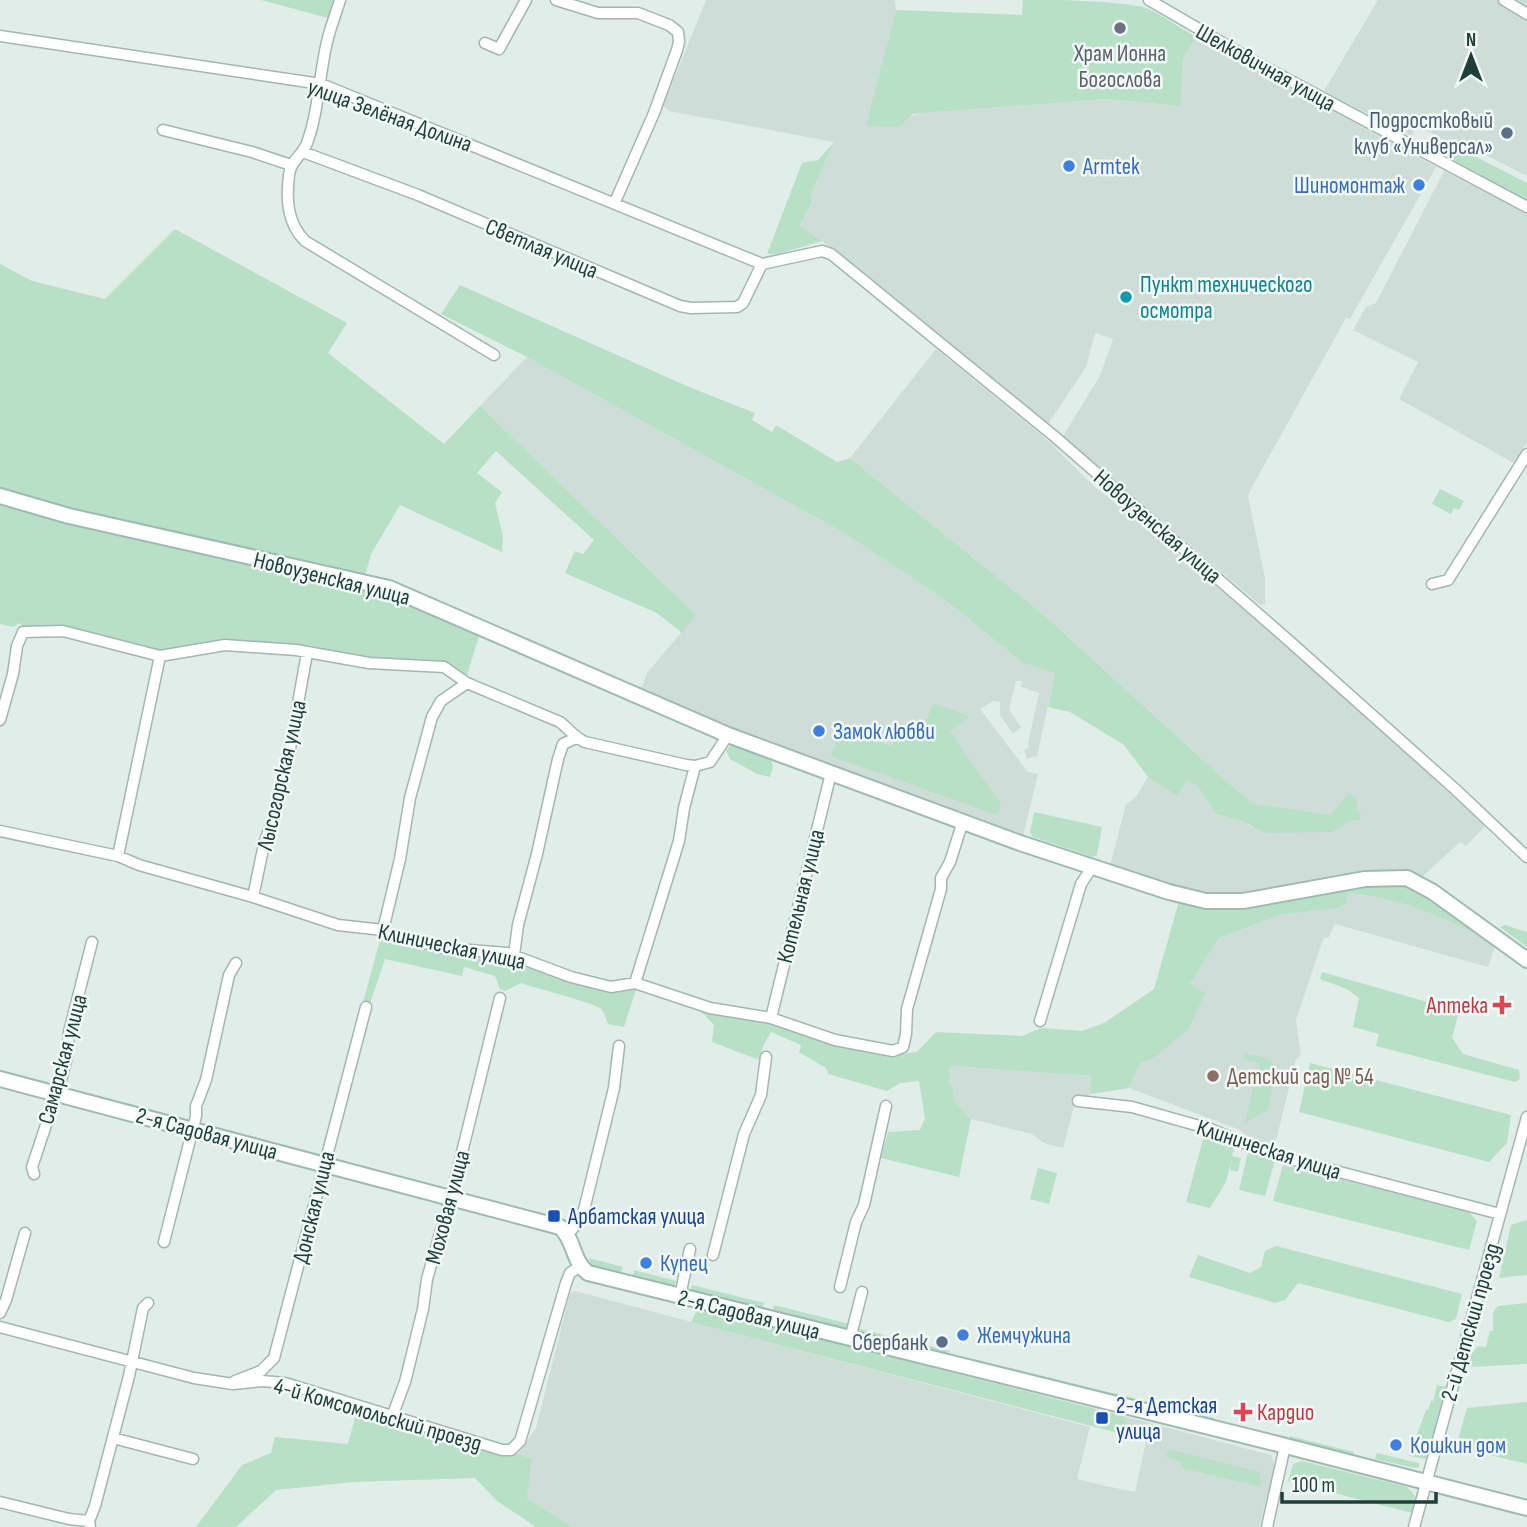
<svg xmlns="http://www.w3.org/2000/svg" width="1527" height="1527" font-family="'Sofia Sans Condensed',sans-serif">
  <rect width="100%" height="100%" fill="#e1ede9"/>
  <path fill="#cfddd8" d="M706,0h189l1,10 -29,116 56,-13 184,-14 72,7 4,-47 13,-22 240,130 -86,152 -4,-1 -94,169 -4,9 17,82v26l-5,1 -197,-169 37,-60 13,-37 -18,-6 -9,34 -38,57 -226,-183 -22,-15 13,-25 -3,-5 24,-54 -165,-31 -6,-5z
    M1378,0h149v176l-73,-37 -3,5 -33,-18 -7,10 -87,-45z
    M1444,171l83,43v228l-13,21 -115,-64 19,-37 -65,-32 13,-23 10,-4z
    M936,349l110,90 50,49 34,26 173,146 184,164 -21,22 -6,-4 -39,36 -7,-6 -9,-1h-15l-140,24h-26l-54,-10 -60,-19 16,-62 9,-6 13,-21 29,19 10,-15 10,4 19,29 23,6 13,7 3,-23 -28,-22 -183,-167 -194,-157z
    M527,357l317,176 100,66 79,64 32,10 -18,83 -10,3 -3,-9 5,-2 -1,-5 11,-50 -18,-6 1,-6h-6l-7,29 12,17 -8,7 -13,-19v-13l-7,-1 -13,8 48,63 10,2 -15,62 -294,-109 -88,-38 6,-16 49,-58 -216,-209z
    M1348,893l30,2 59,19 51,26 7,5 -7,22 -153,-43 -6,13 -6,2 -27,81 5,35 -5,4 -21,86 -26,-6 -9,-9 -111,-42 11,-25 11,-3 39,-76 29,-46 61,-23 60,-7 6,-5z
    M949,1066l142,10v18l-16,9 -12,45 -19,-5 -12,-9 -61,-15 -17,-18 -1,-15 -4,-4z
    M575,1291l515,136 -13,52 29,7 29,6 11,-50 -20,-7v-15l-3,-4 148,39 4,10 -16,62h-687l-45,-29 5,-39 -14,-5 18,-26 34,-135z"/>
  <path fill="#b7e0c7" d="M261,0h72l-5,18z
    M1023,0c38,0 84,0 120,7 18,6 36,21 53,30l-13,22 -3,47 -73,-7 -184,14 -10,1 -14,13 -33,-1 30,-116 126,5z
    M834,142l-24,54 3,4 -13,26 22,15 -45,13h-10l35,-91 16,-3z
    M1451,144l76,39v17l-79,-43z
    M175,229l172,94 -19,30 116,91 36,-38 216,209 -14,18 -25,-20 -92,-40 10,-22 8,3 11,-14 -98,-89 -19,22 25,19 -7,11 8,33 -1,16 -102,-47 -29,49 -6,22 -295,-65 -70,-21v-226l32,17 73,18z
    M460,285l229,102 66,26 -3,7 20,12 4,-7 61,37 13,-4 194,157 183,167 28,22 76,11 18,-23 8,8 -1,9 5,5 -2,6h-7l-20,12 -65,1 -28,-13 -23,-6 -19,-29 -10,-4 -10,15 -29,-19 -24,-32 -54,-33 -22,-5 7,-34 -32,-10 -79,-64 -100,-66 -317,-176 -86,-43z
    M1440,489l24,12 -5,9 -5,-2 -3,6 -19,-10z
    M0,503l40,13 345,77 95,40 -14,45 -10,-9 -19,-9 -80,-2 -61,-13 -64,-3 -75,10 -131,-23 -7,-6 -6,4 -13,-3z
    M933,703l36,13 -19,16 51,72 -4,11 -166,-59 7,-24 54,14 5,-19 25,6z
    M734,743l36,14 3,10 -3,10 -13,-3 -27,-15 -4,-9z
    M1034,812l68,15 -5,28 -4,2 -60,-20 -3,-5z
    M1394,883c35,6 66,37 94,57 -45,-23 -88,-43 -140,-47l-2,10 -6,5 -60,7 -61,23 -29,46 15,9 -17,37 -37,30 -11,3 -11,25 -38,6v-18l-141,-10 -1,16 4,4 1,15 17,18 -12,58 -78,-19 7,-26 32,-2 5,-12 -6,-37 -19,2 -13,8 -59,-17 -2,-6 -27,-16 2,-7 -30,-13 -7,12 -5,16 -47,-18 2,-17 -18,-19 81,17 115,32 25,-3 19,-20 86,4 19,-8 41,3 22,-8 50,-34 25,-88c22,3 43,10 65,7 50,-5 99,-21 150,-25z
    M1505,925l22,7v15l-27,-20z
    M382,933l128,24 62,24 40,11 25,-5 -13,40 -16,-3c-2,-5 -3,-11 -7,-15 -9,-7 -66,-21 -80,-26l-16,8 -5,-2 -5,-13 -31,-9 -2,9 -77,-17 -15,44 -8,3z
    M1322,972l137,39 -7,27 11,16 56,16 1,9 -5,3 -139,-36 3,-12 -26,-7 6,-29 -12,-9 -27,-10z
    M1245,1053c13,3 27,4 31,17l-20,9 4,-16 -16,-4z
    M1310,1063l201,52 -4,28 -18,19 -190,-50z
    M1275,1074l-7,36 -23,13 9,-39z
    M1204,1136l31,8 -3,12 9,2 -3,14 -8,-2 2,-12 -6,24 -16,26 -24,-6z
    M1248,1153l27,7 -10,36 -26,-6z
    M1283,1165l185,46 9,10 -8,29 -196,-49z
    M1038,1168l19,5 -8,31 -19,-5z
    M1527,1220v55l-28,3 12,-53z
    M1276,1246l186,48 -6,25 -7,3 -151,-39 -13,17 -10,3 -86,-26 9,-22 52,18 11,-6 4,-16z
    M589,1258l34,9 -2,6 -31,-8z
    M634,1270l42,11 -2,8 -42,-11z
    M692,1285l72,18 -2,7 -72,-18z
    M1527,1303v61l-56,3 -3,-9 10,-12 8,1 4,-16h3v-19l5,-6z
    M774,1305l76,19 -5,4 -72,-17z
    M702,1309l421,107 3,4v15l-435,-113 6,-12z
    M856,1328l94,23 -8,5 -72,-19z
    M974,1359l240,59 -1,7 -240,-60z
    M1437,1385l11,2 -22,72 -17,-3 17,-46h2l3,-9h2z
    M1527,1402v62l-71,-17 11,-39z
    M357,1410l45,12 99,33 17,-1 14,5 -5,39 45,29h-36l-39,-26 -22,-23 -121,4 -78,8 -40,37h-40l46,-62 29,-12 4,-16 73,7z
    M1290,1436l64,16 -1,6 -64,-17z
    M1168,1449l92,23 1,15 -79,-19 1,-6 -17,-5z
    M1377,1453l42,10v4l-4,1 -40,-9z
    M1302,1461l105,26 8,9 -3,17 -124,-32 5,-17z"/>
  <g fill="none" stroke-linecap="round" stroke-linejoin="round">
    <g stroke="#a3b6b1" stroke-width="13">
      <path id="street" d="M340,0c-4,14 -10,28 -13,42 -8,33 -8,68 -20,101 -5,13 -16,17 -18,32 -3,24 -2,48 16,66l189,114
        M556,0l42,13h40l31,12 9,7 1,10 -2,8 -23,63 -39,89
        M1149,0l110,64 268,143
        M1504,0l23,14
        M0,36l321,48 441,180
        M485,43l14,6 27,-49
        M163,130l89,22 39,13
        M303,152l115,43 262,111 11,2 46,-1 6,-4 19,-39
        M762,264l60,-13 9,3 223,182 233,203 168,150 72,68
        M1432,584l16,-4 79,-126
        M0,720l13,-46 4,-28 6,-14 40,-1 97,25 65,-11 71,5 73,13 75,4 23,16 93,39c9,7 15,16 25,20l101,23 9,1 15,-4 18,-27
        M0,831l118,25 21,9 114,32 85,28 45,5 9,5 52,13 63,5 64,24 40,10 24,-4 75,25 61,10 64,22 58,11 10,-4 3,-13 1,-25 34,-120v-11l9,-16 13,-41
        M118,856l42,-200
        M253,897l11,-53 9,-25 17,-71 17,-95
        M383,930l17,-71 10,-61 22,-81 9,-16 26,-18
        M514,955l4,-30 19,-71 21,-95 5,-15 13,-6
        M635,983l44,-142 5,-33 11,-42
        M771,1018l60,-245
        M1040,1021l41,-137 11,-17
        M1078,1101l54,6 78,22 61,25 229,60
        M34,1174l-2,-7 29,-87 6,-23 2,-25 23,-90
        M568,1234l14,-16 32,-130 5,-42
        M164,1242l32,-126v-10l10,-26 23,-105 7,-12
        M713,1255l31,-121 17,-39 5,-38
        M840,1287l16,-65 8,-17 22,-99
        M680,1296l10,-47
        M0,1313l6,-13 19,-67
        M0,1327l194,51 39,6 29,-3 23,2 217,67h9l9,-9 3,-10 43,-148 4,-10 9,-6
        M850,1339l12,-47
        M235,1381l26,-10 13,-13 92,-351
        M393,1414l12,-32 18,-73 4,-30 26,-90 47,-191
        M113,1438l80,21
        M0,1502l69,17 20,2
        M90,1527l-1,-6 6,-15 34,-130 14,-68 5,-5
        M1267,1527l18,-81
        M1414,1527l113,-410"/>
    </g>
    <g stroke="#9ebab3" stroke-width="18">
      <path id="secondary" d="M0,496l69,20 320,72 339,147 292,108 149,49 37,9h37l122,-22 42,-1 26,14 94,68
        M0,1079l560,148c15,13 12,34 28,46l686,170 253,65"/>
    </g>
    <use href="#street" stroke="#fff" stroke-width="10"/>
    <use href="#secondary" stroke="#fff" stroke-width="14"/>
  </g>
  <circle fill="#6b7280" stroke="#f2f9f6" stroke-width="2.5" cx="1120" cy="28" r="7"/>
  <g fill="#5c6f8a" stroke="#f2f9f6" stroke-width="2.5">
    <circle cx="1507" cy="133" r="7"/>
    <circle cx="942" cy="1342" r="7"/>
  </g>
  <g fill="#3f7fe0" stroke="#f2f9f6" stroke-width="2.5">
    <circle cx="1069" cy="166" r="7"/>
    <circle cx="1419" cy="185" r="7"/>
    <circle cx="819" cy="731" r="7"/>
    <circle cx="646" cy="1263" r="7"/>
    <circle cx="963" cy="1335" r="7"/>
    <circle cx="1396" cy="1445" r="7"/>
  </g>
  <circle fill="#0f9aa8" stroke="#f2f9f6" stroke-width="2.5" cx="1126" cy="297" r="7"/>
  <g fill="#e0444e" stroke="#f2f9f6" stroke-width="2.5">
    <path d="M1498.5 994.5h7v7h7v7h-7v7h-7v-7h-7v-7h7z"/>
    <path d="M1239.5 1401.5h7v7h7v7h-7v7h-7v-7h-7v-7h7z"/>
  </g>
  <circle fill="#8d6e63" stroke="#f2f9f6" stroke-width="2.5" cx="1213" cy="1076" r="7"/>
  <g fill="#1a4fb4" stroke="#f2f9f6" stroke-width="2.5">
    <rect x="547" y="1209" width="14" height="14" rx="3.5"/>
    <rect x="1095" y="1411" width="14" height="14" rx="3.5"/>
  </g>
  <g text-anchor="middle" stroke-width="5" stroke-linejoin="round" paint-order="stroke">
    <g font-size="23" fill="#5b616d" stroke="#f2f9f6">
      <text x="1120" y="61">Храм Ионна<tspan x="1120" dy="26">Богослова</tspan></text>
    </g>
    <g font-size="23" fill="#1f403a" stroke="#f2f9f6">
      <text transform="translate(1266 67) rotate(29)" y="8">Шелковичная улица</text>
      <text transform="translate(390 115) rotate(20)" y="8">улица Зелёная Долина</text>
      <text transform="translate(542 248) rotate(23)" y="8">Светлая улица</text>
      <text transform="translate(1158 526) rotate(41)" y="8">Новоузенская улица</text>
      <text transform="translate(332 578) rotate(14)" y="8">Новоузенская улица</text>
      <text transform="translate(281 775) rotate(-77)" y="8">Лысогорская улица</text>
      <text transform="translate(800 896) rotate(-76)" y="8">Котельная улица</text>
      <text transform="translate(452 946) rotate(12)" y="8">Клиническая улица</text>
      <text transform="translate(62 1059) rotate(-75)" y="8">Самарская улица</text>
      <text transform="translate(207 1133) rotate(15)" y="8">2-я Садовая улица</text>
      <text transform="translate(1269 1149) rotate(18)" y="8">Клиническая улица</text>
      <text transform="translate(313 1207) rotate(-76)" y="8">Донская улица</text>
      <text transform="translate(447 1207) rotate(-75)" y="8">Моховая улица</text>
      <text transform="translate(749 1314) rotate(14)" y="8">2-я Садовая улица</text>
      <text transform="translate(1470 1322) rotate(-74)" y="8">2-й Детский проезд</text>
      <text transform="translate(378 1414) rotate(16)" y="8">4-й Комсомольский проезд</text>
    </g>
    <g font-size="23" fill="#4e5e75" stroke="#f2f9f6" text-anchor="end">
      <text x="1493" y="128">Подростковый<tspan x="1493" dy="26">клуб «Универсал»</tspan></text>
      <text x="928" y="1350">Сбербанк</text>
    </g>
    <g font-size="23" fill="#366cbe" stroke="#f2f9f6" text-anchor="start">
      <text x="1083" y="174">Armtek</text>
      <text x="1405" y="193" text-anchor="end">Шиномонтаж</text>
      <text x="833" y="739">Замок любви</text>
      <text x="660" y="1271">Купец</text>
      <text x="977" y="1343">Жемчужина</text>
      <text x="1410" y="1453">Кошкин дом</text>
    </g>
    <g font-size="23" fill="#0d838f" stroke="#f2f9f6" text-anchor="start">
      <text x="1140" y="292">Пункт технического<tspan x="1140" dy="26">осмотра</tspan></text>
    </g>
    <g font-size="23" fill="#be3a42" stroke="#f2f9f6" text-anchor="end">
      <text x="1488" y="1013">Аптека</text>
      <text x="1257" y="1420" text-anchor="start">Кардио</text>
    </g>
    <g font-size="23" fill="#785e54" stroke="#f2f9f6" text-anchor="start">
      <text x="1227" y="1084">Детский сад № 54</text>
    </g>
    <g font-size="23" fill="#164399" stroke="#f2f9f6" text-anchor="start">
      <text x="568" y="1224">Арбатская улица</text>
      <text x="1116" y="1413">2-я Детская<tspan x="1116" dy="26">улица</tspan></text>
    </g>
  </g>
  <g transform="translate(1471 56)" stroke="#f2f9f6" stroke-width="5" paint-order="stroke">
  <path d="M0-5L12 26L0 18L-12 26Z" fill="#1f403a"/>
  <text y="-10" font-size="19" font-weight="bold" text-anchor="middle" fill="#1f403a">N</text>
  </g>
  <path d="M1282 1492v10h154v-10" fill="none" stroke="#1f403a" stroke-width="3.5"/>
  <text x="1292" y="1492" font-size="21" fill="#1f403a" stroke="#f2f9f6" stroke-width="5" paint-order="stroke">100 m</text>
</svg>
